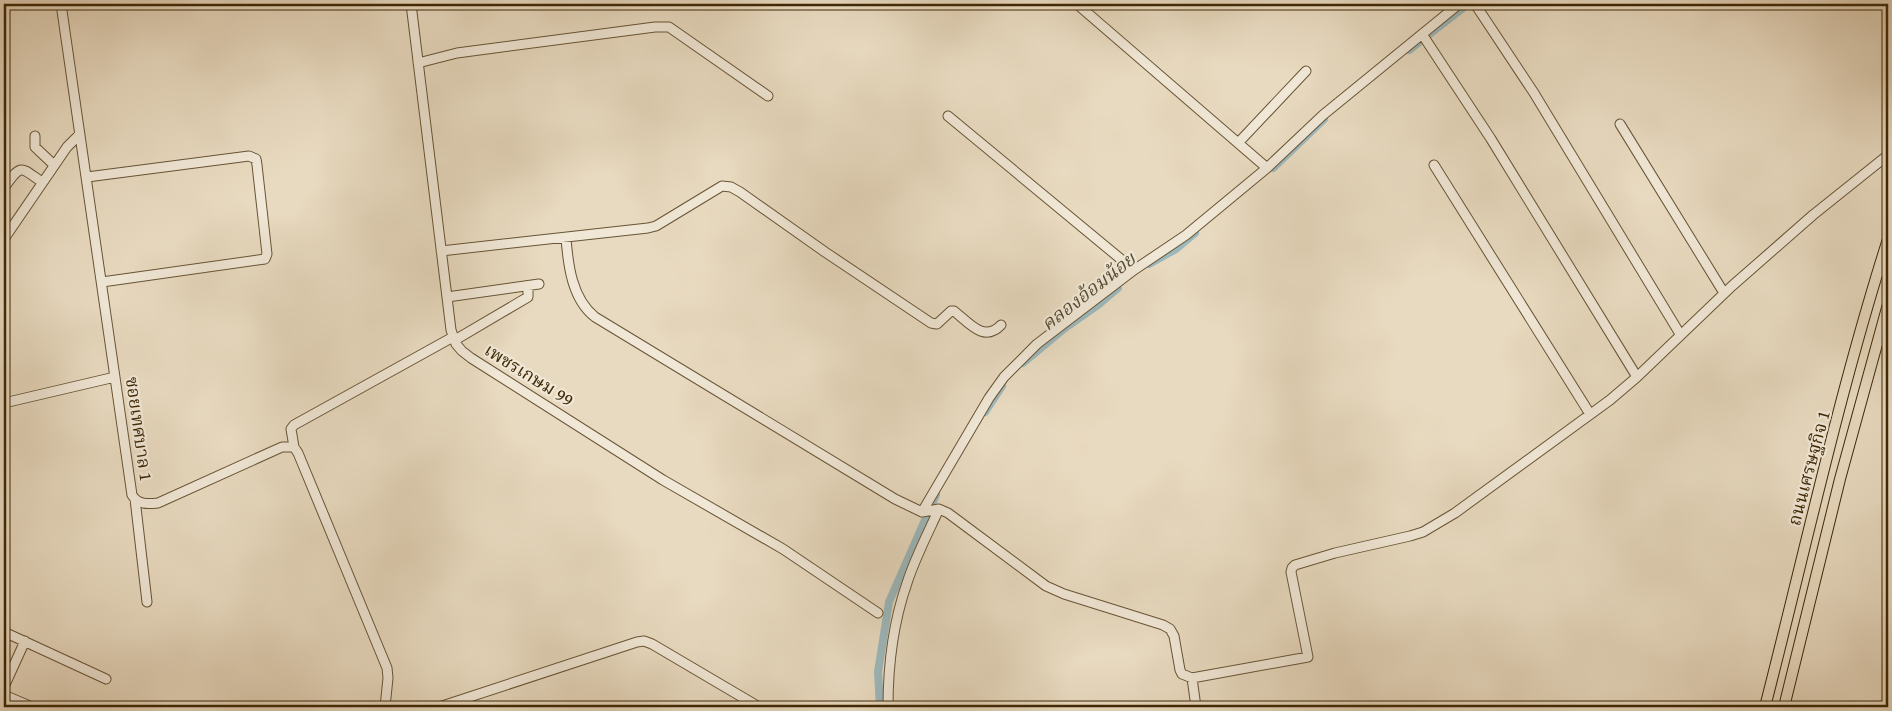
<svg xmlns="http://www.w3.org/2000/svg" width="1892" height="711" font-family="'Gentium Book Plus','Noto Serif Thai',serif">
  <rect width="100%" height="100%" fill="#e8dac0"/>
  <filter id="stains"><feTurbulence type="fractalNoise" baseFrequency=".004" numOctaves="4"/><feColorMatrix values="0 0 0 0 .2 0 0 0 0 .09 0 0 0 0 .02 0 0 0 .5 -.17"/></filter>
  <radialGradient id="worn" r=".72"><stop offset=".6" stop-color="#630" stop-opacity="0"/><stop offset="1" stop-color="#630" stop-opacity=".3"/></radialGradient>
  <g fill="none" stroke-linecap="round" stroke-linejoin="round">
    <path stroke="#9cb8bd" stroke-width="8" d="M1409,50l59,-46
      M1273,168l51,-49
      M1149,264l27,-15 19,-16
      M1023,363l42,-35 33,-23 20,-17
      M985,412l17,-26
      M880,707l-2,-35 11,-70 47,-107"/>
    <g stroke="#685434" stroke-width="11">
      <path id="minor" d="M61,4l71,491c6,10 16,9 26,8l124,-56h12l4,6 89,215 1,10 -3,29
        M411,4l40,326 5,14 6,7 9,7 192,122 120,69 95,64
        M1077,4l190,164
        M1475,4l59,89 146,241
        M1422,34l69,105 146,238
        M418,63l39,-10 198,-26h14l99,69
        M948,116l186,154
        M1620,124l104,169
        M35,136v11l19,18
        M1239,142l67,-71
        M1434,165l156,249
        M87,177l162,-21 7,3 1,6 10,89 -2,5 -163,23
        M6,185c16,-22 15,-17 36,-3
        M566,238c2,27 6,61 29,79l300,182 27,13 17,-3 9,4 98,73 18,8 99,31 7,4 4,7 6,34 2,4 10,4 116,-21 -17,-85 1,-4 3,-3 40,-12 75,-17 13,-4 32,-19 155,-113 27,-23 95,-91 81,-71 75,-60
        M4,239l63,-92 13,-13
        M441,251l207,-23 8,-2 66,-40 9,1 9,5 85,60 106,71 6,1 14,-13h3c15,12 30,32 47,14
        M447,297l92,-13
        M455,340l73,-43v-11
        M4,403l111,-26
        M294,447l-3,-18 3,-4 159,-88
        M135,499l12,103
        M922,512l67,-114 15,-21 33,-33 97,-74 52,-35 81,-67 56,-53 136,-111
        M4,632l102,47
        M1192,678l4,29
        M4,687l21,-46
        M4,695l28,12
        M439,707l198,-65 7,-1 8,3 107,63
        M888,707c0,-42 5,-84 19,-124 8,-25 21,-50 32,-74"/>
    </g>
    <g stroke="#3e2806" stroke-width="12">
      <path id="major" d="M1765,707c40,-156 74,-314 123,-468
        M1784,707l56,-228 48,-175"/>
    </g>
    <use href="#minor" stroke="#f0e7d6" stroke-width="9"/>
    <use href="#major" stroke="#e8dac0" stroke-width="10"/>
  </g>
  <g text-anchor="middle" stroke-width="4.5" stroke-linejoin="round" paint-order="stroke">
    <g font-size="18" fill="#3e2806" stroke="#f0e7d6">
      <text transform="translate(529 375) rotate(32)" y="6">เพชรเกษม 99</text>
      <text transform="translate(139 429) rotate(82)" y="6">ซอยเทศบาล 1</text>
      <text transform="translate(1809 468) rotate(-75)" y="6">ถนนเศรษฐกิจ 1</text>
    </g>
    <g font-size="19" font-style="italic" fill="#564c34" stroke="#f0e7d6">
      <text transform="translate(1088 291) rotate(-38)" y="7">คลองอ้อมน้อย</text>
    </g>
  </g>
  <rect width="1892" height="711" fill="none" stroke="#e8dac0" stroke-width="20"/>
  <rect x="5" y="5" width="1882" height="701" fill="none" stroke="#3e2806" stroke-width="2.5"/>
  <rect x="10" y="10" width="1872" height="691" fill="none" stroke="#3e2806"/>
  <rect width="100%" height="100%" filter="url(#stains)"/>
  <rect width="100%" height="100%" fill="url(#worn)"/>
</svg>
